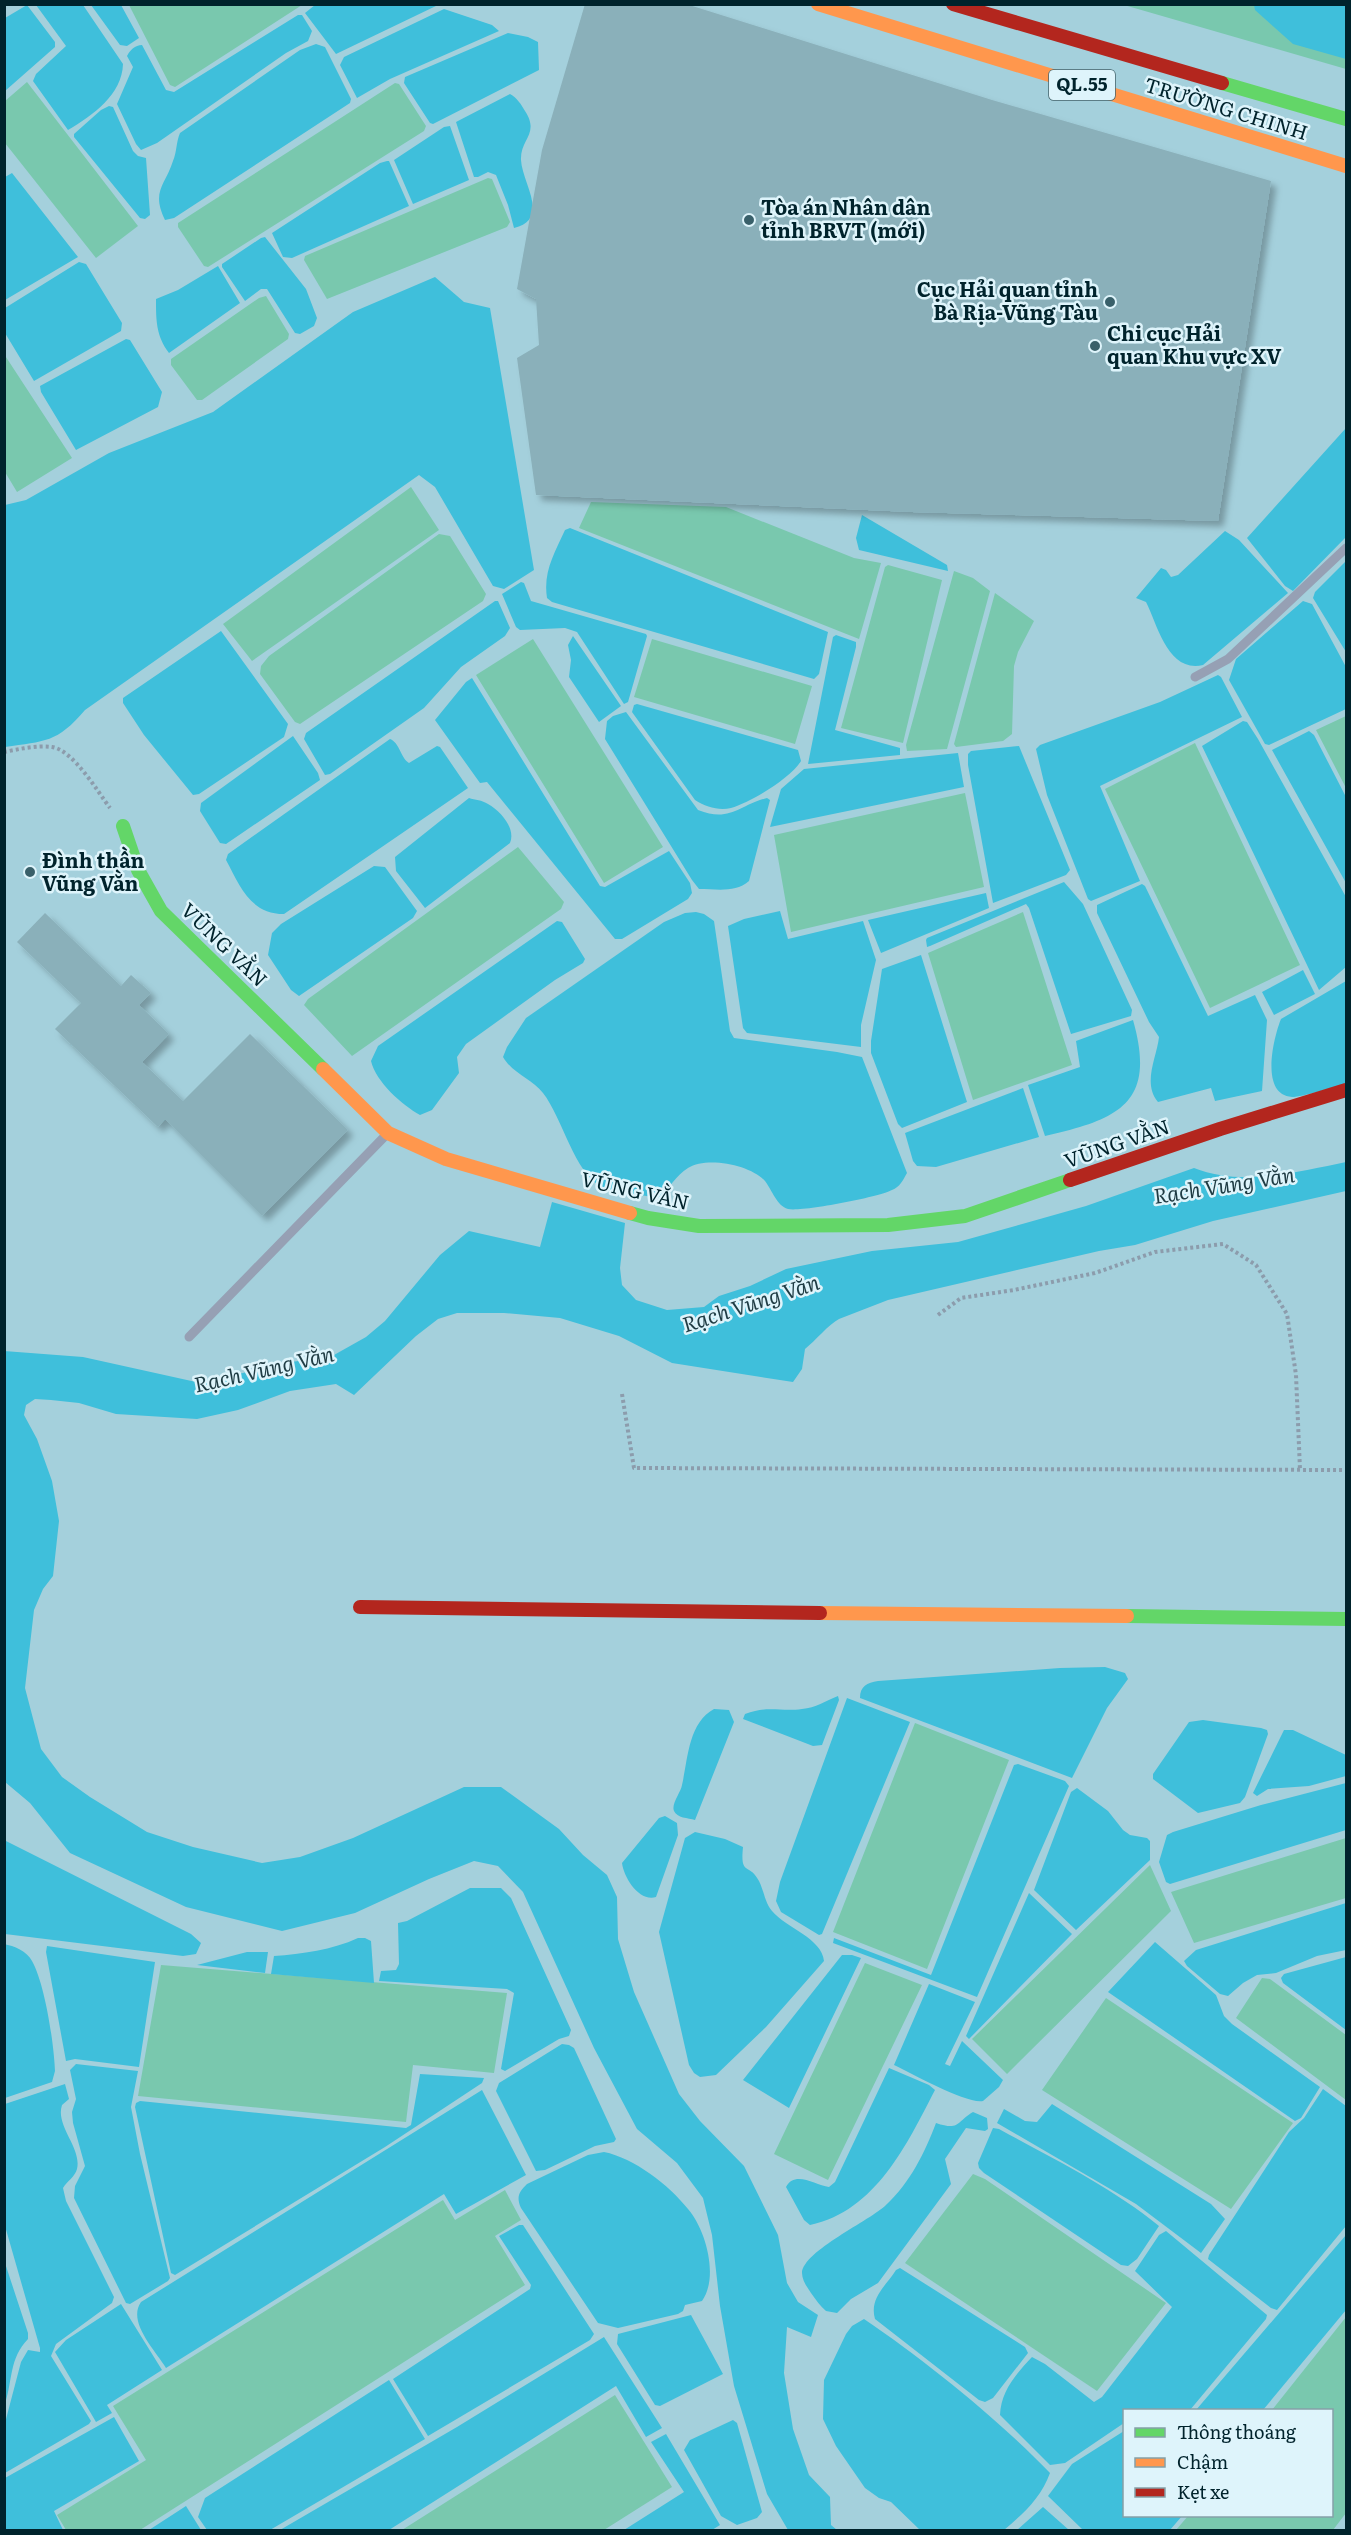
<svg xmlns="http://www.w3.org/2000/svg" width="1351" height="2535" font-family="Literata,serif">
  <defs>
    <filter id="shadow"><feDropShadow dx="5.5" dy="5.5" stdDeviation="3" flood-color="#0004"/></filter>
  </defs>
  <rect width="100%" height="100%" fill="#a4d0dc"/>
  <path fill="#79c8ae" d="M129,5h173l-127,82 -5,-2z
    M1124,5h222v64z
    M27,82l111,144 -42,32 -91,-115v-42z
    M395,83l4,1 27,42 -2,5 -216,136 -4,-1 -26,-39v-4z
    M488,178l4,1 18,43 -3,5 -180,72 -23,-39 1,-4z
    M266,296l23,38 -1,5 -86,61h-5l-26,-35v-6l88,-61z
    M4,354l68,104 -55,34 -12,-20z
    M411,487l28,43 -187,131 -29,-37z
    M591,502l135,5 128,51 27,5 -22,76 -280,-111z
    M439,534l11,2 36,58 -3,7 -183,123 -5,-2 -35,-48 1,-8 8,-10z
    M888,565l54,15 -39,163 -62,-15 44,-161z
    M954,571l19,7 17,13 -43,158 -40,2 -1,-6z
    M995,593l39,28 -16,31 -4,14 -2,68 -9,7 -47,6 -2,-3z
    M533,639l130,208 -59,36 -128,-208z
    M652,639l160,47 -17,58 -161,-47z
    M1346,716v72l-30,-58z
    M1195,743l105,222 -90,43 -105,-219z
    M965,793l19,94 -193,45 -17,-97z
    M518,847l46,55 -3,7 -209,147 -48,-51 4,-6z
    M1023,912l49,153 -99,35 -45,-147z
    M915,1723l94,37 -82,209 -94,-37z
    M1346,1838v60l-152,45 -23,-51z
    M1150,1865l21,46 -164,163 -35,-35z
    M865,1963l57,22 -94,195 -54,-26z
    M161,1965l346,28 -13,80 -81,-8 -7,57 -268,-26z
    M1262,1978l8,1 76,56v65l-110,-82z
    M1106,1998l187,125 -62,86 -189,-119z
    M973,2174l12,5 181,124 -69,88 -192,-128z
    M505,2190l16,30 -26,16 30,49 -385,245h-74l-9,-15 89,-55 -33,-54 330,-206 12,20z
    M1346,2317v196l-13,17h-157l12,-14h144v-106h-60z
    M615,2395l57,92 -68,43h-202z"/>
  <path fill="#3fbfdb" d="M27,5l28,37v5l-50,44v-73z
    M36,5h47l40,59c-1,31 -30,51 -55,66l-35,-49 3,-7 30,-28z
    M91,5h30l18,33 -12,8 -7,-1z
    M315,5v-1l123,1 -102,49 -31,-41z
    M1254,5h92v54l-53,-15 -38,-34z
    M444,9l48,16 7,6 -109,48 -33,19 -17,-33 4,-8z
    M298,15h4l10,16 -4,10 -22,12 -129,90 -16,7 -5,-6 -19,-40 16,-37 -6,-11c3,-6 8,-11 15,-11l24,45 8,2z
    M508,33l20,4 10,5 1,28 -106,54 -3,-1 -26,-40 1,-6z
    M316,44l9,3 26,52 -1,4 -176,115 -9,2c-14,-29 0,-34 8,-59 4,-9 3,-19 7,-28l120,-83z
    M510,94c7,4 11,10 15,17 15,23 -5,28 -4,49 1,23 30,59 -7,68l-6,-23 -12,-30 -8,-3 -10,5h-4l-18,-55z
    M109,106l4,1 20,44 5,5 8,2 4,57 -5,4 -5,-1 -66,-81v-3l27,-24z
    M450,126l19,54 -56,24 -19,-44 50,-33z
    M387,161h2l20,45 -117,52 -9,-1 -11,-24 108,-70z
    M12,173l66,84 -73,43v-123z
    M265,237l41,52 11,29 -3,8 -14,8 -5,-1 -28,-44h-6l-16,12 -23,-34v-3l39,-26z
    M79,262l7,2 36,59 -1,8 -87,50 -29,-48v-25z
    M218,266l22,37 -71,50c-13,-17 -13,-33 -13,-54l22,-9z
    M435,277l29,25 26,6 44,262 -30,19 -11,-3 -58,-99 -16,-12 -334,235c-28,33 -40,31 -80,37v-242l21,-5 83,-47 104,-41 140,-100z
    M126,339l4,1 32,52 -4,15 -82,43 -35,-58 -1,-6z
    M1346,428v109l-53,54 -8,-5 -38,-48z
    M862,515l85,50 1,6 -89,-21 -3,-12z
    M570,528l258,104 -9,42 -5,5 -262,-77 -5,-4c-4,-26 7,-44 18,-68z
    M1225,531l14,9 49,53 -85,72c-35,8 -45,-39 -57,-63l-10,-4 25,-30 5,2 5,7 7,-2z
    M1346,561v91l-33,-54 2,-6z
    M521,582l3,1 7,18 115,33 1,2 -19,66 -4,2 -47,-72 -12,-4 -45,2 -4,-3 -14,-33z
    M495,601h3l12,27 -5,8 -44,31 -37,41 -94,66 -5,1 -21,-36 2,-6z
    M1303,601l9,3 34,63v42l-77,36 -4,-1 -36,-64 7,-21z
    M221,631l67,93 -4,13 -85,57 -6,1 -49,-60 -21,-32v-5z
    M836,635l20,7v5l-21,83 65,18v7l-92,9 25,-127z
    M573,636l48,70 -22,16 -30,-45 2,-17 -3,-15z
    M1218,675l3,2 21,40 -142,69 40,95 -49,20 -3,-2 -41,-104 -11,-46 4,-4 120,-43z
    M472,678l128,208 5,1 64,-36 21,32 2,10 -4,6 -66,40h-7l-128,-157 -7,1 -45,-63 31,-38z
    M637,704l161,46 3,11c-10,17 -50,41 -70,47 -12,3 -25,-1 -36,-8l-63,-88 2,-7z
    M626,712l72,98c32,13 41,-5 69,-12l3,2 -21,81c-14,12 -32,8 -50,8l-7,-9 -87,-141 2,-18 6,-5z
    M1243,721l4,1 11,17 88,158v70l-27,23 -117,-244z
    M1309,731l5,4 32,62v86l-74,-133z
    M293,736l25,37 2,7 -94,64 -6,-1 -20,-32 1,-8z
    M390,739c10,4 10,18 19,24l28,-17 3,1 28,41 -184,126c-34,0 -44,-28 -58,-54l2,-6z
    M1019,746l51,124 -4,5 -73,28 -25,-138v-11l3,-3z
    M958,753l6,34 -194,40 11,-38 23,-20z
    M469,798c6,2 13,2 19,6 13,7 28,25 22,39l-85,65 -29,-37 -1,-14z
    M374,866l11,1 32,44 -4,7 -114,78 -8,-6 -23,-35 4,-22 9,-9z
    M1064,882l19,22 49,106 -1,6 -60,18 -42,-126 -3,-4 -96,42 -3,1 -1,-7 1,-2z
    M1142,884l3,2 63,130 47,-21 12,25 -5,71 -47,10 -4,-13 -53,14c-16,-19 -1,-45 1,-65l-10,-15 -52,-109v-8z
    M986,893l3,15 -108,45 -13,-33z
    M780,911l8,28 75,-18 13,39 -15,65v22l-114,-14 -4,-5 -15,-102 16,-7z
    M696,912l8,2 10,7 16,110 4,7 103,14 25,5 45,116c-4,7 -7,14 -15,17 -13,7 -90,22 -104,19 -11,-3 -16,-19 -23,-28 -14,-16 -58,-25 -77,-13 -12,7 -19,21 -29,30 -16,-3 -44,-5 -58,-12 -26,-12 -39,-69 -58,-93 -11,-14 -30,-19 -40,-36l4,-10 19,-29 138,-96 21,-9z
    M557,921l5,1 23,37 -2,4 -28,17 -89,64 -9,13 2,16 -27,37 -12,5c-18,-10 -44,-33 -49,-54l7,-15z
    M921,955l46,147 -65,26 -4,-4 -27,-71v-12l11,-72z
    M1303,970l12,24 -41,21 -12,-23z
    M1346,981v103c-13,3 -43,13 -54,13 -33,-2 -18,-61 -11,-78z
    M1133,1020c24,84 -15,99 -88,116l-17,-51 52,-18 -4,-26z
    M1023,1088l16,49 -103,30 -19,-1 -4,-5 -8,-28z
    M1346,1162v29l-133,30 -78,24 -36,6 -211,49 -49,19c-10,5 -24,22 -34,30l-3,20 -9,13 -121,-19 -53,-27 -59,-18 -56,-5h-47l-19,6 -22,17 -62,59 -18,-11 -46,7 -52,19 -41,9 -81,-5 -37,-11 -28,-3 -16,-1 -9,6 -2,10 13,24 15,42 7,40 -6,55 -10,13 -9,21 -9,78 16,61 21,28 28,20 57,35 46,15 69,16 38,-6 53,-19 111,-51h37l58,42 24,26 24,20 10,22 1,42 16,53 45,102 21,27 44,45 34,69 9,48 11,19 20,13 -7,22 -24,-10 -3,46 9,56 16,46 21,22 1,28 6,5h-49l-21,-36 -33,-108 -14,-80 -8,-71 -9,-37 -26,-35 -40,-34 -43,-81 -71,-156 -25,-26 -24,-5 -45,18 -74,34 -73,18 -96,-24 -116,-54 -40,-50 -25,-21 -1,-431 79,6 113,25 47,-9 19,-6 72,-12 32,-18 19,-16 55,-66 29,-24 71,16 12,-45 73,21 -5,45 2,17 14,15 31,10 37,-3 15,-11 31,-10 36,-17 86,-18 86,-9 128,-36 108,-38c48,19 103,4 152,-6z
    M1105,1667l20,6 3,6 -21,29 -35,70 -212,-80c0,-12 7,-15 18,-17l182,-13z
    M838,1696l1,4 -17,45 -9,1 -70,-27 2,-5c23,-9 35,-2 57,-5 14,-1 23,-8 36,-13z
    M847,1698l63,24 -88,212 -3,1 -38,-23 -5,-11 4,-19z
    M714,1709l15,1 5,12 -39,98c-7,-2 -18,-2 -21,-9 -3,-7 7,-19 8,-26 6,-25 6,-62 32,-76z
    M1203,1720l58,8 6,2 1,4 -23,63 -5,6 -42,10 -45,-34v-5l36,-52z
    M1284,1730h9l53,25v21l-37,10 -41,3 -11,7 -4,-3z
    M1018,1764l47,17 4,5 -92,211 -144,-54 1,-5 97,37 83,-210z
    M1346,1783v47l-176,54 -4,-2 -7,-20 8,-27 6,-3 88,-27z
    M1077,1788l31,23 15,19 7,5 17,3 3,3v19l-74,70 -42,-40 37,-98z
    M665,1816l12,7 1,12 -22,62c-17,5 -32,-19 -34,-34l37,-45z
    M695,1832l30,7 18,8c-3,30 6,15 16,34 5,10 6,22 13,30 14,17 50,27 52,50l-58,66 -50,48 -16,2 -6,-4 -5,-8 -30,-133 26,-94z
    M4,1840l187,94 10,9 -5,11 -13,2 -178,-22z
    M470,1888h31l10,10 60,132 -2,6 -10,3 -54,32 -4,-2 13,-76 -7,-4 -128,-8 2,-10 15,-1 3,-6 -1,-41 9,-2z
    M1029,1893l43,41 -103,105 -3,-3z
    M1346,1903v47l-29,6 -41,17 -19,2 -14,8 -15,13 -8,-2 -33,-28 -3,-5 12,-11z
    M358,1938h7l6,3 3,42 -103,-9 3,-18c28,-2 58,-6 84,-18z
    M1155,1942l61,53 8,21 8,8 88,63 -19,31 -6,3 -187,-129z
    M4,1944c10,2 23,7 28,17 13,23 22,83 23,110l-3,11 -47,16z
    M47,1946l108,16 -16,105 -64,-8 -9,2 -20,-109z
    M247,1952h21l-3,21 -68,-8z
    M842,1955h10l9,3 -72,150 -46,-28z
    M1346,1957v73l-63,-47 -2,-5 3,-4z
    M929,1984l46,18 -30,62 5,2 12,-25 41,39 -4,7 -16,14c-17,3 -70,-27 -89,-36z
    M562,2044l7,1 5,3 42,91 -2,3 -19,4 -50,24 -9,1 -40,-80 3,-8z
    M76,2064l62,7 -7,36 9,47 30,124 -2,3 -38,23 -4,-1 -52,-105 1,-12 10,-20 -12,-43 -1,-11 4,-13 -6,-29z
    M889,2068l40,17 6,5c-28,54 -59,121 -125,135l-6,-5 -18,-33c9,-17 29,-2 43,0l6,-5z
    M420,2074l64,4 -2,5 -97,64 -210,128 -4,-2 -36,-166 1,-4 4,-2 266,27 5,-3z
    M65,2084l4,15 -7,6c-7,21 20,43 15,64 -2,8 -10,12 -14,19l3,13 48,96 -2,6 -56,41 -5,12 40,65 -2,3 -84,49v-50l16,-61 7,-12 12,2v-4l-35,-122v-122z
    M1323,2089l23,17v120l-69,84 -6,-2 -63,-49 1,-4 80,-123 15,-14z
    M482,2090l44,85 -70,39 -12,-20 -278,174c-11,-18 -39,-46 -25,-66z
    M1052,2104l159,100 14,15 -24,34 -65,-49 -139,-81 7,-14 21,12 12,1z
    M973,2112l14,6 1,11 -3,2 -19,-3 -21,31 6,25 -73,99 -27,16 -14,14 -11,-2c-6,-5 -10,-11 -15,-18 -4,-6 -9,-13 -9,-20 1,-22 69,-53 84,-68 24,-22 39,-53 50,-82 24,8 20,-1 37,-11z
    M993,2128l6,1c53,29 114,59 160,97l-22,33 -9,7 -7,-1 -137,-92 -5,-5 -1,-5z
    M604,2152c30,6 65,33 84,57 18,21 31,68 14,92l-17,4 -2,6 -5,3 -60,14 -20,-5 -77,-115c-5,-11 -2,-16 6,-24l61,-29z
    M519,2225h4l71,109 -4,6 -162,96 -35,-57 137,-90 1,-4 -32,-49z
    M1166,2231l101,84 -1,4 -76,91h-66v13l-59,40 -15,2 -50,-50c1,-24 16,-41 32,-58l13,7 49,38 8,-5 70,-90 -37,-36 24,-36z
    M1346,2235v75l-83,100h-67z
    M4,2260l24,73v6c-19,20 -15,40 -23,65z
    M900,2268l125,79 3,6 -35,45 -8,4 -6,-2 -104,-81c-6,-21 11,-33 21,-49z
    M121,2304l41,66 -55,35 5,8 -16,9 -41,-70 11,-12z
    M691,2315l32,59 -63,32 -5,-1 -38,-61 1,-10z
    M864,2319c62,42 134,100 186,154 -9,25 -27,41 -46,57h-84l-29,-28 -12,-4 -14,-10 -29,-42 -13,-27 1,-39 22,-46 6,-8z
    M604,2337l58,91 -16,9 -30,-51 -227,144h-109l177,-103z
    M389,2380l36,59 -155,91h-63l-9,-13 7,-19z
    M114,2417l25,44 -85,50 9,19h-58v-52z
    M733,2420l4,3 25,89 -5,6 -20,7 -16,-9 -37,-66 6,-10z
    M1124,2431v85h58l-12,14h-87l-35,-34 24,-32z
    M666,2434l54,91 -8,5h-88l60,-38 -33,-50z
    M186,2506l15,24h-52z
    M1043,2507l26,23h-52z"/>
  <path fill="#8ab0ba" filter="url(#shadow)" d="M585,4h101l306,96 279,81 -53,340 -306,-9 -376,-17 -19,-137 22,-13 -3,-46 -19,-10 25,-139z
    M45,913l76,73 10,-11 20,18 -12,12 30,29 -27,28 41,39 67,-67 98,96 -86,86 -97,-97 -7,8 -103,-98 26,-26 -64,-61z"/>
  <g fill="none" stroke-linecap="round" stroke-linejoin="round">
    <path stroke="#8c9cac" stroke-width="4" stroke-dasharray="3 3" stroke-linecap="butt" d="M4,752c15,-3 34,-7 48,-5 21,3 46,45 58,61
      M938,1315l23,-17 53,-8 81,-17 60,-21 68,-8 33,21 31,49 9,61 4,95
      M622,1394l12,74 712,2"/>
    <path stroke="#96a0b4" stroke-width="9" d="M1195,677l33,-18 118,-111
      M189,1337l198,-203"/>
    <path stroke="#63d668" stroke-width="14" d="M1222,83l124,36
      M123,826l15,44 23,41 162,158
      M630,1213l18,5 51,8 189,-1 77,-9 105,-36
      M1127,1616l219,3"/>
    <path stroke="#ff974d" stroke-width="14" d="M818,4l528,162
      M323,1069l65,64 58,26 184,54
      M820,1613l307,3"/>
    <path stroke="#b3261e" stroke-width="14" d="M953,4l269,79
      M1070,1180l150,-51 126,-39
      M360,1607l460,6"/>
  </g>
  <g fill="#39606a" stroke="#def4fb" stroke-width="2">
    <circle cx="749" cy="220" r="6"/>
    <circle cx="1110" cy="302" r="6"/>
    <circle cx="1095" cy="346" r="6"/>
    <circle cx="30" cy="872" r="6"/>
  </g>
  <g text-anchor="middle" stroke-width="5" stroke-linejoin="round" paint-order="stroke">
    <rect fill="#def4fb" stroke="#43626a" stroke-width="1.5" x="1049" y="70" width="66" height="30" rx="4.5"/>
    <g font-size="18" font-weight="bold" fill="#00232c">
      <text x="1082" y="91">QL.55</text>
    </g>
    <g font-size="20" fill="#00232c" stroke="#def4fb">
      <text transform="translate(1226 109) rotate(17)" y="7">TRƯỜNG CHINH</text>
      <text transform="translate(224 945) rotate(44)" y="7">VŨNG VẰN</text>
      <text transform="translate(1117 1144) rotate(-19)" y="7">VŨNG VẰN</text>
      <text transform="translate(635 1191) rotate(13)" y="7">VŨNG VẰN</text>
    </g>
    <g font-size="20" font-weight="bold" fill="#00232c" stroke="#def4fb" text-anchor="start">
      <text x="761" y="215">Tòa án Nhân dân<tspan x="761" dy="23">tỉnh BRVT (mới)</tspan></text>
      <text x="1098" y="297" text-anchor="end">Cục Hải quan tỉnh<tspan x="1098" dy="23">Bà Rịa-Vũng Tàu</tspan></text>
      <text x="1107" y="341">Chi cục Hải<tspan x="1107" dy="23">quan Khu vực XV</tspan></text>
      <text x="42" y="868">Đình thần<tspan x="42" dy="23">Vũng Vằn</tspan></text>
    </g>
    <g font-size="21" font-style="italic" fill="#1f3c44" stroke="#def4fb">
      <text transform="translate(1224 1186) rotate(-9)" y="7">Rạch Vũng Vằn</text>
      <text transform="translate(751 1304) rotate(-18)" y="7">Rạch Vũng Vằn</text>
      <text transform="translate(264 1370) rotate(-13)" y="7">Rạch Vũng Vằn</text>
    </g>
  </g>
  <rect width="1351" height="2535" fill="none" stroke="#00232c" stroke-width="12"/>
  <rect x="1123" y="2409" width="210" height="108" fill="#def4fb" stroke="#85a0a8" stroke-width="1.5"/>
  <rect x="1135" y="2428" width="30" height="9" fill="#63d668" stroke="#85a0a8" stroke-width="1.5"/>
  <text x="1177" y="2439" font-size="18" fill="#00232c">Thông thoáng</text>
  <rect x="1135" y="2458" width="30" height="9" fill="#ff974d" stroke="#85a0a8" stroke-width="1.5"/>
  <text x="1177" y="2469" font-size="18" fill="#00232c">Chậm</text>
  <rect x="1135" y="2488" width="30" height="9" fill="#b3261e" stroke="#85a0a8" stroke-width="1.5"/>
  <text x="1177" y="2499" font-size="18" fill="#00232c">Kẹt xe</text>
</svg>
